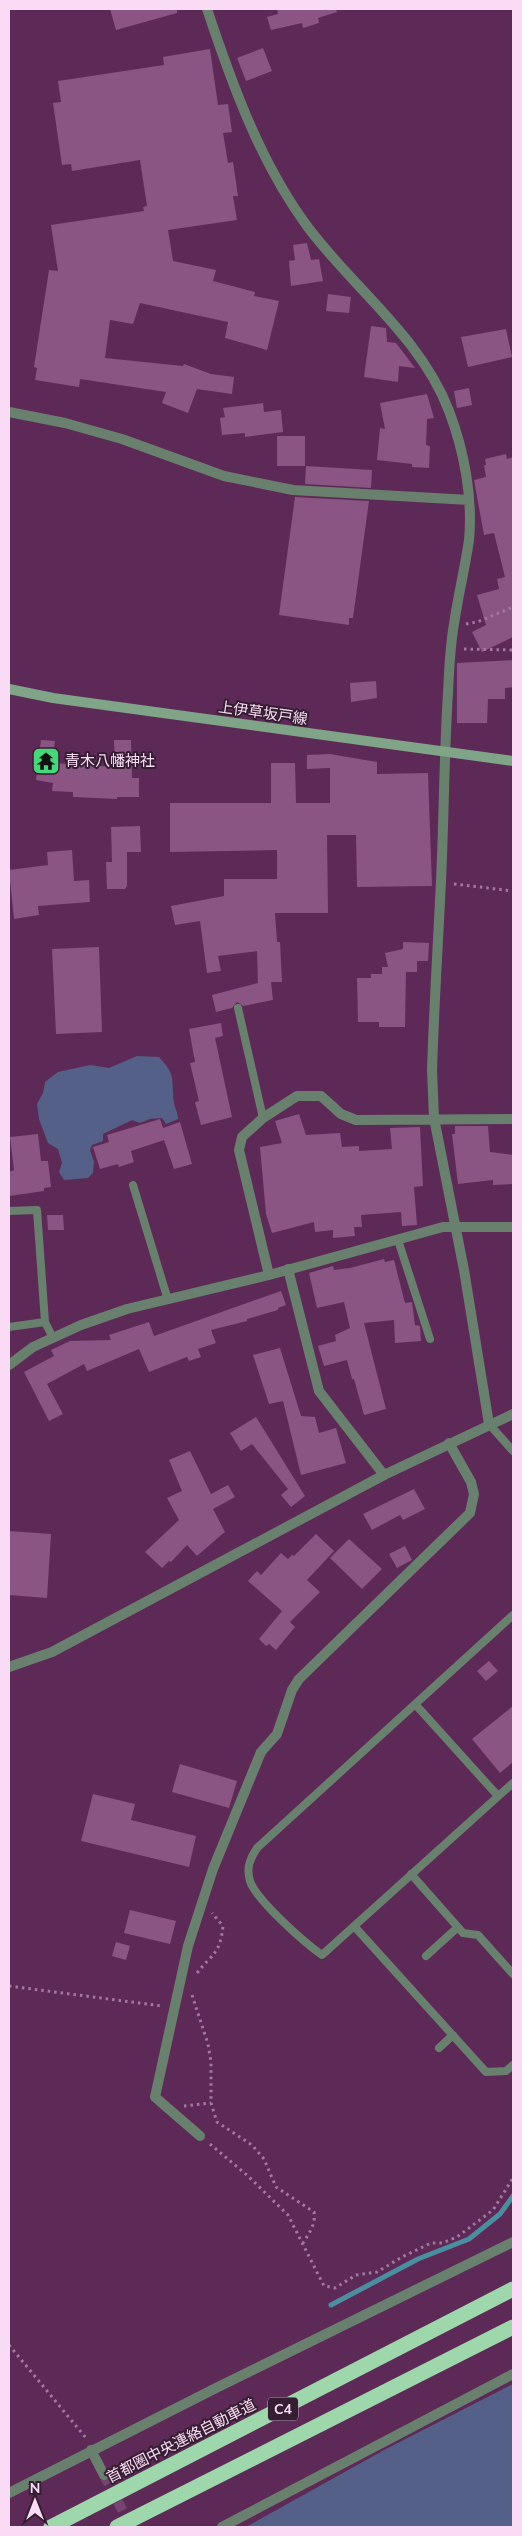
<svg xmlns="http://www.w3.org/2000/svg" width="522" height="2536" font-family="Mulish,'Noto Sans JP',sans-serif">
  <rect width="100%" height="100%" fill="#5d2a57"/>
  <path fill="#546088" d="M137,1056l22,1c18,19 12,23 15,46 1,5 4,10 4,16l-12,5 -4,-6 -12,1 -10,4 -8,-3 -29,14v7l-11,4 -2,5 4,12 -1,11 -5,5 -24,2 -5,-8 3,-9 -4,-14 -10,-6 -9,-24 -2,-15 6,-11 2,-11 13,-10 32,-7 19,3z
    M513,2384v143h-267l140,-78z"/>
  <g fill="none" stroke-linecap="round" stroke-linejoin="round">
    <path stroke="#4b8ea0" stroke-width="5" d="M331,2305l87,-46 51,-20 31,-25 13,-18"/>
  </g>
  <path fill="#8a5483" d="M110,9h67v4l-61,17z
    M277,9h59l1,3 -19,6 1,5 -16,5 -1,-5 -31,7 -4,-13 11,-3z
    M263,48l9,23 -26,10 -9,-23z
    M210,49l8,56 10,-1 4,28 -9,1 5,30 5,-1 5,34h-5l4,24 -69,10 5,31 43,9 -3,11 42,11 -1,4 25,5 -12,49 -42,-12 3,-16 -88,-19 -7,21 -23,-4 -5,38 78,8 1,-2 27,10 23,3 -2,17 -35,-5 -9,24 -26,-10 4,-11 -86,-13 -1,8 -44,-7 2,-12 -3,-1 15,-97 9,1 -7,-46 93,-14 -1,-4 4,-1 -7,-46 -68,11 -1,-7 -9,1 -9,-62 8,-1 -3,-21 106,-16 -1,-8z
    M307,243l4,17 8,-1 4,22 -32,5 -2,-25 6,-1 -2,-15z
    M328,294l23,3 -2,16 -23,-2z
    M371,326l15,2 1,14 9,1 19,25 -16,-2 -1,16 -34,-5z
    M506,329l6,28 -44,10 -7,-30z
    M469,388l3,17 -15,3 -3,-17z
    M427,394l7,24 -7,1 -1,26 4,1 -1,22 -17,-1v-3l-35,-4 3,-32 5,1 -5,-26z
    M263,403l1,9 17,-2 2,22 -38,5v-4l-23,2 -2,-17 5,-1 -2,-9z
    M277,436h28v30h-28z
    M506,454l1,5 6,-2v180l-31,15 -10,-20 14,-7 -9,-30 22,-6 -2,-10 8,-2 -11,-44 -10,2 -10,-55 12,-3 -2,-12h2l-1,-6z
    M306,466l66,4 -1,18 -66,-4z
    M295,497l74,4 -16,117h-4v7l-70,-10z
    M513,660v27l-8,1v11h-17l-1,24h-30v-60z
    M376,681l1,17 -26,4 -1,-19z
    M41,740l14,1 -3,22 63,4 -1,-27h17l1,38h7v19h-22v2l-44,-2v-5l-21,-1 1,-8 -17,-3z
    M330,754l47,8v12l51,-1 4,113 -75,1 -1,-52h-29l1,78h-53l2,29h3l2,40h-11l2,18 -30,6 -6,-4 -5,6 -16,4 -4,-17 46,-12 -1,-32 -39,5 3,15 -14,2 -7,-52 -25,4 -4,-19 53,-10v-17h53v-29l-107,2v-49h101v-40h24l1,40h34v-35l-23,1v-14z
    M140,826l1,26h-14v34l-2,3h-18l-1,-27h6l-1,-35z
    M72,850l2,31 15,-1 1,22 -52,4 1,9 -25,4 -5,-49 39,-5 -1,-13z
    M403,942l26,1 -1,18h-11v11h-11l-1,55h-26v-5h-21l-1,-44h14v-4h11v-7h6l-3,-14 18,-4z
    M99,947l3,85 -46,2 -4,-85z
    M221,1023l2,13 -8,2 17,79 -31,8 -6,-23 4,-1 -9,-38 5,-1 -6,-33z
    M299,1114l7,21 34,-2 2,14 17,-1v5l33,-2 -2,-21 30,-1 3,59 -9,1 3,38 -15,1 -1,-14 -40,3 1,12h-8l1,9 -22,2v-8l-18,2 -1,-10 -42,11 -6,-19 -6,-67 22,-4 -7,-22z
    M160,1119l3,9 17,-6 12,42 -18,5 -10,-29 -33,11 3,11 -15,5 -1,-3 -18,5 -7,-22 16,-5 -2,-7z
    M455,1126h33l2,26 23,3v29l-20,1v-5l-35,4 -6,-50h3z
    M38,1134l3,27h7l3,26 -7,1v3l-35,5v-24l5,-2 -4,-33z
    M47,1215h16l1,15h-16z
    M384,1259l1,3 9,-2 11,43 7,-1 3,23 5,1 1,15 -26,2 -1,-23 -30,3 22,86 -22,6 -10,-36h-2l-5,-19 -23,6 -6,-20 18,-5 -1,-6 15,-7 -6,-26 -27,6 -8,-35 24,-7 1,4 16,-2z
    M281,1291l5,14 -8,3v2l-31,9v2l-36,9 5,13 -18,6 3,8 -12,4 -2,-4 -38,15 -10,-23 -52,22 -3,-7 -37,20 16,30 -14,7 -25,-49 30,-16 -3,-6 19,-9 41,-1 -2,-5 40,-13 5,14z
    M280,1348l21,68 14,1 4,16 17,-5 10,35 -45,12 -18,-74 -14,3 -16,-49z
    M256,1417l49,79 -14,11 -10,-12 7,-6 -36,-45 -11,7 -11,-18z
    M190,1451l21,43 17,-9 7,12 -22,12 12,23 -5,4 -23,20 -10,-11 -16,17 -2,-1 -7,7 -17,-16 34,-32 -12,-22 15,-7 -13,-31z
    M414,1489l11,20 -22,11 -3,-5 -28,15 -9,-16z
    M9,1531l42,3 -4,64 -38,-3z
    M316,1534l18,17 -27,29 13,12 -30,30 5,5 -19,23 -7,-6 -3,2 -7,-7 23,-28 -34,-30 9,-10 4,4 20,-22 7,6 4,-4 2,1z
    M349,1539l33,30 -20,20 -32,-31z
    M405,1546l7,14 -15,8 -8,-14z
    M489,1661l9,10 -12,10 -9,-10z
    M513,1706v56l-13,11 -28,-34z
    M180,1764l57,17 -8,27 -57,-16z
    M93,1794l42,10 -4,16 65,16 -7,31 -108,-26z
    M130,1910l46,11 -6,23 -46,-11z
    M116,1942l14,4 -4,14 -14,-4z"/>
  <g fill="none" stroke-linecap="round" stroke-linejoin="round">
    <path stroke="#75456f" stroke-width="10" stroke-dasharray="10 5" stroke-linecap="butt" d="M104,2475l26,50"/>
    <path stroke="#a3799d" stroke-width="3" stroke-dasharray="2.5 4" stroke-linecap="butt" d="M466,624l11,-2 36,-15
      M464,649l49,1
      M454,884l59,7
      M197,1973c16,-20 23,-19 26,-47l-11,-13
      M9,1986l153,20
      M192,1995l16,49 3,18v41l6,19 35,23 12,14 12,28 38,25c2,13 -5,21 -11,31
      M184,2106l27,-3
      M210,2144l38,32 40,39 36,71 11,2 21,-13 21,-3 25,-15 29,-14h11l15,-6 36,-27 20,-32
      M9,2345l77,93"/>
    <path stroke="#69806e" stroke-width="8" d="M238,1008l25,110
      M133,1185l35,115
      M9,1211l28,-1 8,112 8,16
      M398,1240l32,99
      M9,1327l36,-5
      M489,1424l24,27
      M513,1615l-256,233c-7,11 -11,20 -7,33 6,19 55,62 72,74l191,-172
      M415,1704l83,92
      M411,1874l52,59 15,2 35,39
      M354,1926l132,146 20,-1 7,-6
      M426,1956l32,-29
      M439,2048l14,-13"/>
    <path stroke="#69806e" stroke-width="10" d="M207,9c25,75 53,153 100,217 46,62 114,111 142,185 15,39 24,87 20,129 -4,28 -11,56 -15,84 -4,23 -5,46 -6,69 -4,62 -4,125 -7,188 -3,63 -7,126 -9,189l2,48 30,152 25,154
      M9,412l56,11 57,16 102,37 69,14 176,10
      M288,1269l31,122 65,84
      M269,1275l-30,-125 3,-13 21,-19 34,-22h24l20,18 15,6 157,-1
      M9,1365l24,-18 48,-22 46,-16 142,-34 174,-48h70
      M200,2136l-45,-39 33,-151 25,-77 48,-117 16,-18 15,-44 7,-11 171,-166 4,-19 -3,-12 -22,-39
      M91,2450l13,25
      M9,2493l207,-105 297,-146
      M222,2527l291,-153"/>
    <path stroke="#69806e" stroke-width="10" d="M9,1667l43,-15 332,-177 129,-61"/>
    <path stroke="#7fa487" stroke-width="10" d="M9,689l44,9 460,63"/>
    <path stroke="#9dd7ab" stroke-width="15" d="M51,2527l462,-238
      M117,2527l396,-200"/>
  </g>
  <defs>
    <g id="temple-square" transform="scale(1.4375)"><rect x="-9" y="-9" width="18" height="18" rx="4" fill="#45d77a" stroke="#351e32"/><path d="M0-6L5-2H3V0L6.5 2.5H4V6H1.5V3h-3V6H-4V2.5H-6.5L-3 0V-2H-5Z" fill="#111"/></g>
  </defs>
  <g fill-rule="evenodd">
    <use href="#temple-square" x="46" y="761"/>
  </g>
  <g text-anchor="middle" stroke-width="4" stroke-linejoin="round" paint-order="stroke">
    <rect fill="#351e32" stroke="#bfa2ba" stroke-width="1" x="268" y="2397.5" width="30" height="23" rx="4"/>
    <g font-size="14" font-weight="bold" fill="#fadbf5">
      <text x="283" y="2414">C4</text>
    </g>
    <g font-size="15" fill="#fadbf5" stroke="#351e32">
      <text transform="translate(263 713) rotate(8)" y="5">上伊草坂戸線</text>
      <text transform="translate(181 2441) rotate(-27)" y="5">首都圏中央連絡自動車道</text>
    </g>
    <g font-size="15" fill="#fadbf5" stroke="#351e32" text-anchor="start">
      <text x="65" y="766">青木八幡神社</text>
    </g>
  </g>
  <rect width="522" height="2536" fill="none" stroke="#fadbf5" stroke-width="20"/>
  <g transform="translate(35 2501)" stroke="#351e32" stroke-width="4" paint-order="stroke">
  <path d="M0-4L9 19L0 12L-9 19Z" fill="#fadbf5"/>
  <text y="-8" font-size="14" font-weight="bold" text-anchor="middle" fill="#fadbf5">N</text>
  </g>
</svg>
